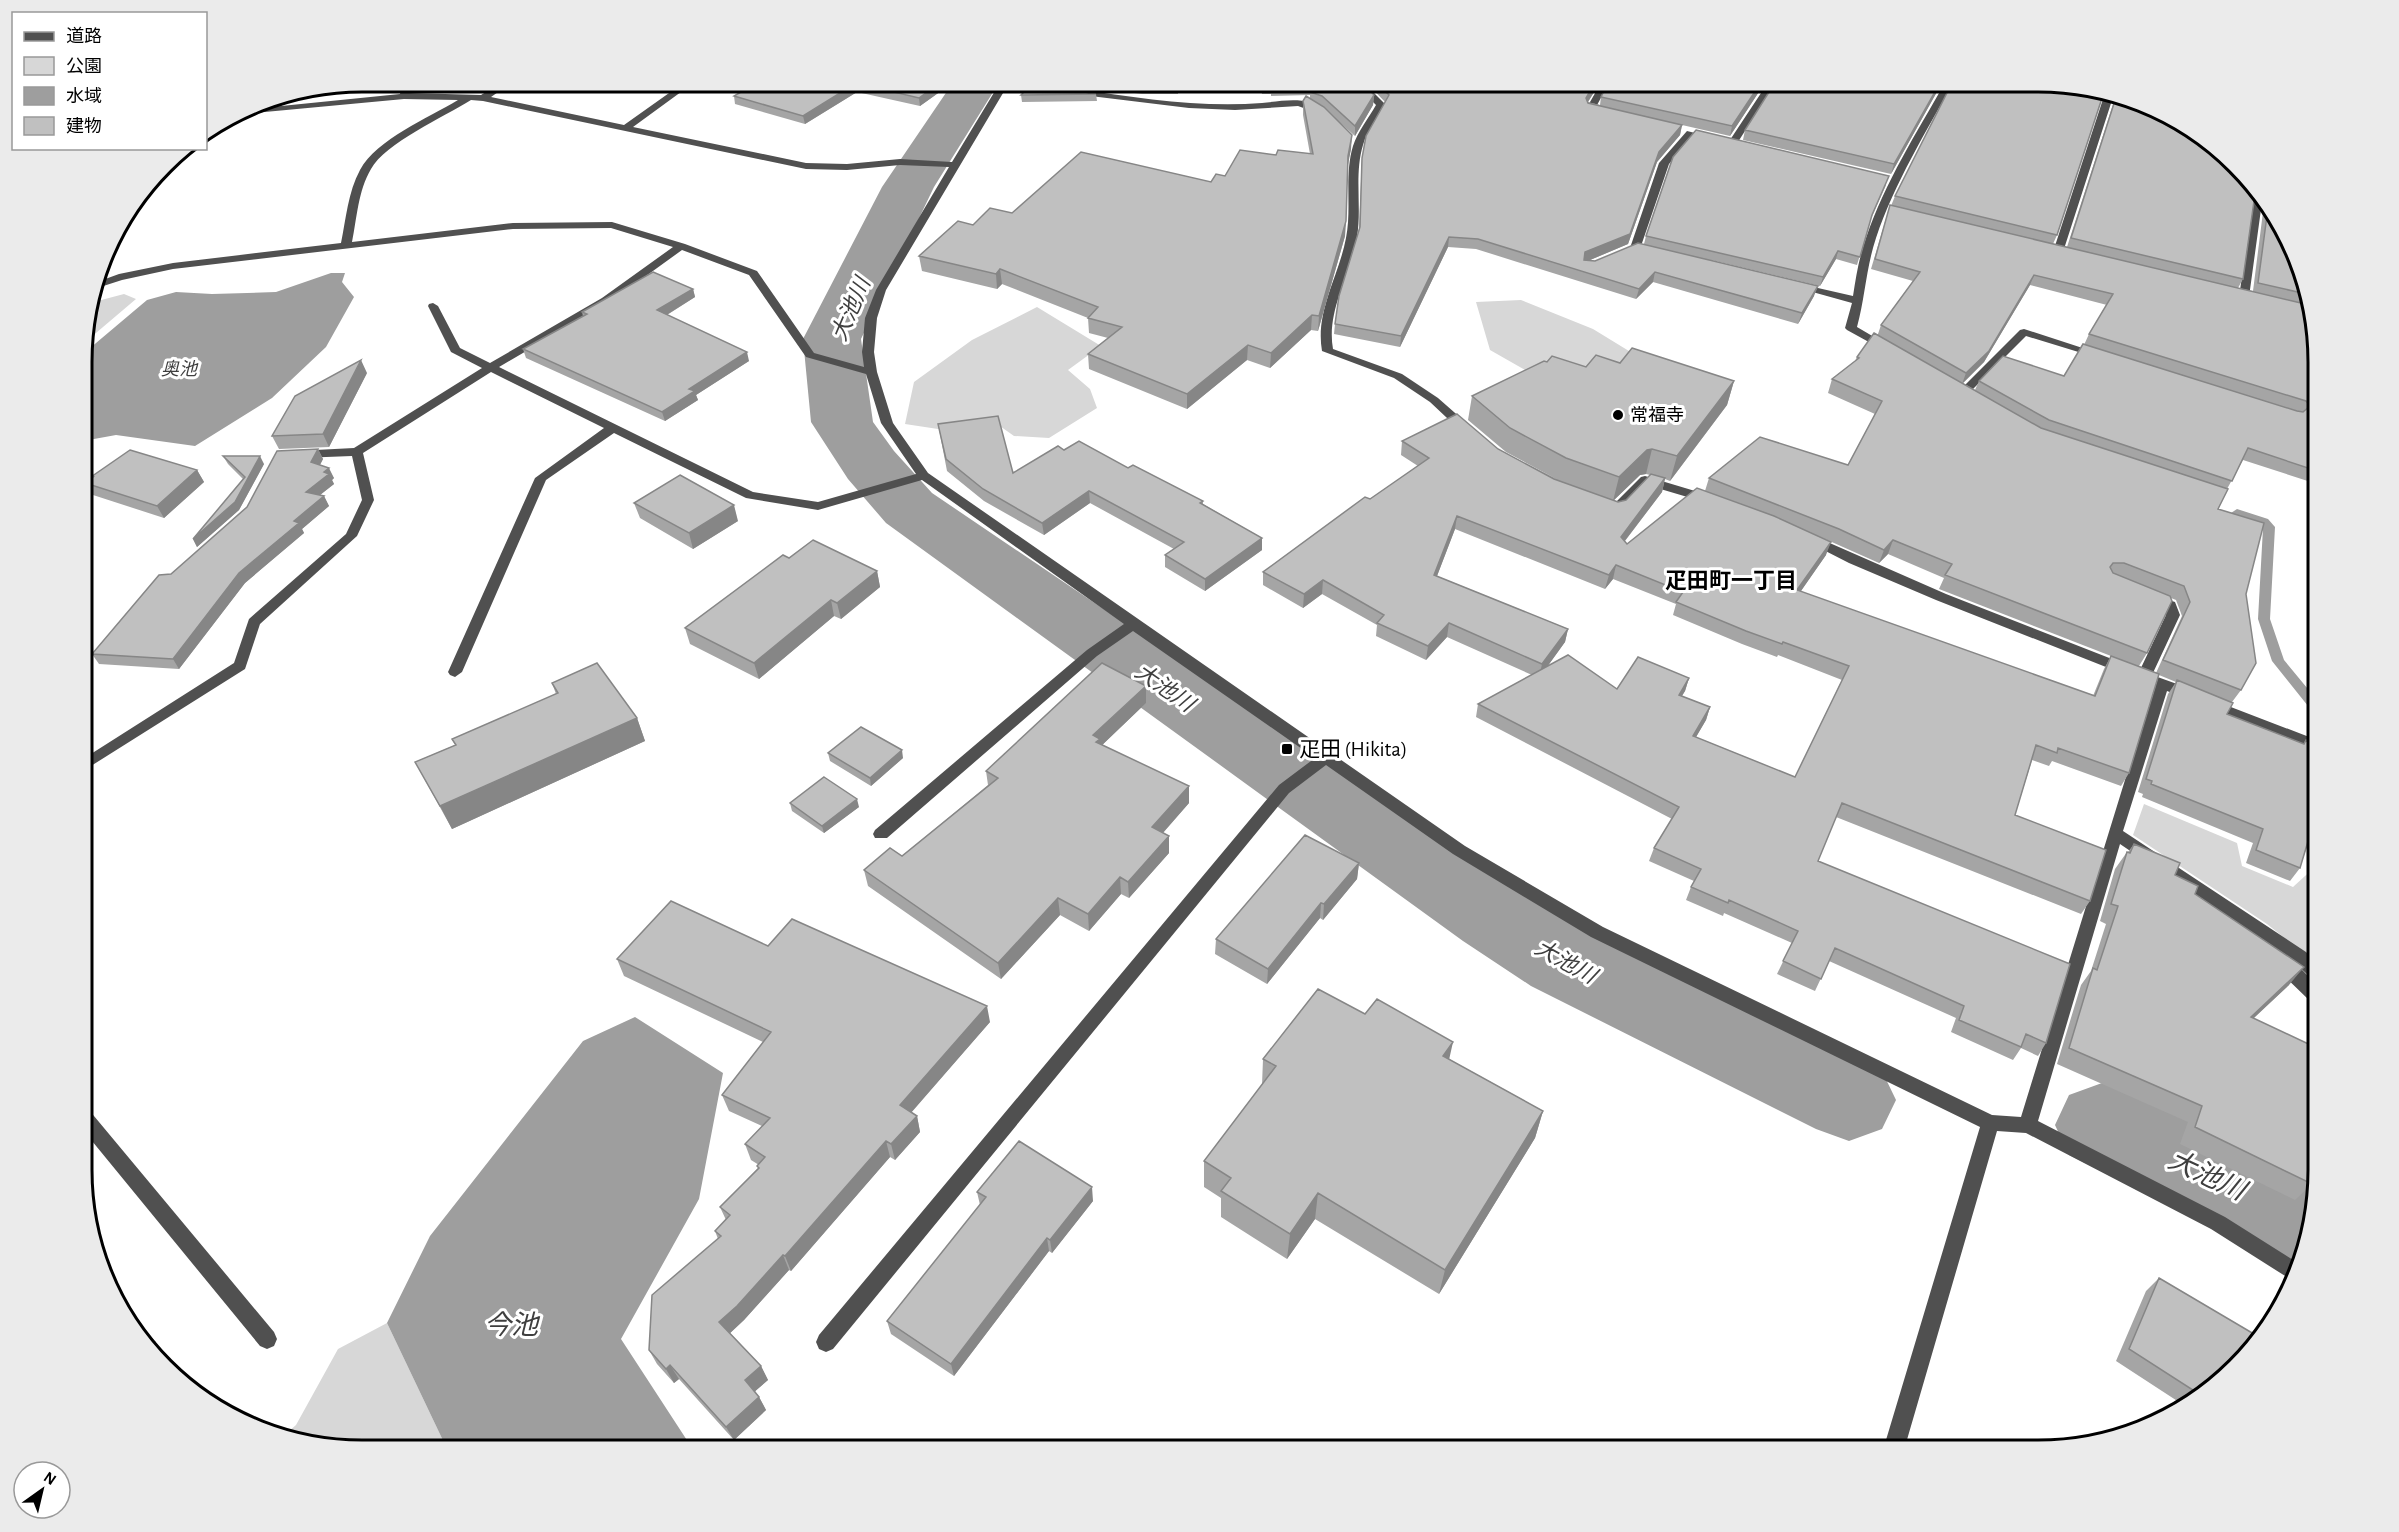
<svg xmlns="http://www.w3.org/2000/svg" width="2399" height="1532" font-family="'Alegreya Sans','Noto Sans JP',sans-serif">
  <rect width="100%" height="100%" fill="#fff"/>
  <path fill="#d7d7d7" d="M124,294l12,5 -53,45v-19l7,-22z
    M1521,300l72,29 49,30 -35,16 -80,-4 -37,-21 -14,-48z
    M1037,307l64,39 -33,24 22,19 7,19 -48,30 -35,-2 -17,-12 -59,5 -33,-5 9,-42 58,-42z
    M2144,804l93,39 5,23 51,21 24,-22v99l-50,-40 -134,-89z
    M387,1323l61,128h-87l-80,-13 15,-13 42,-76z"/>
  <path fill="#9e9e9e" d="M331,273h14l-3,9 12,15 -28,50 -54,51 -77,48 -79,-11 -33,6v-87l64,-54 29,-8 36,2 64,-2z
    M635,1017l88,56 -24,126 -78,140 73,112h-246l-61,-128 43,-87 153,-195z"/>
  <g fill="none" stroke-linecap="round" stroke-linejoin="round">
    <path fill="#9e9e9e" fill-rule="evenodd" d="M2237,509l31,10 7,8 -5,92 14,41 33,40v12l-5,-1 -40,-50 -14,-42 5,-91 -3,-3 -27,-9 -2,-3z"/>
    <path fill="#9e9e9e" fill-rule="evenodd" d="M954,81h46l-66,106 -73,152 12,83 21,29 38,42 591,400 70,43 289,135 14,29 -14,29 -33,12 -33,-12 -285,-143 -68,-45 -577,-418 -38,-44 -37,-57 -8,-83 79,-152z
      M2102,1083l33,12 182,84 -14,81 -4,10 -24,-9 -23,-16 -183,-90 -14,-30 14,-30z"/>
    <path fill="#505050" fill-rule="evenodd" d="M403,81h8l-2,12 72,2 23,-14h10l-23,16 133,28 62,-44h10l-63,46 173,36 41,1 53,-5 52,3 49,-81h26l26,5 2,2 -5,3 -41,-8 -123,207 -9,28 -3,34 3,20 16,51 35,50 537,373 138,81 389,188 29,2 133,-431 -218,-86 -87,-37 -45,-23 2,-3h10l130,57 194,76 26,-55 -2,-7 -18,-7 -2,-3 7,-4 24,8 5,13 -28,60 25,9 2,4 -7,5 -5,-2 -44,140 183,121 11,11v17l-6,-2 -17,-16 -174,-118 -82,277 187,96 76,48 -8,16 -82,-52 -185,-96 -29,-2 -93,319h-21l97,-323 -389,-190 -138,-83 -127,-89 -37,28 -456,556 -7,3 -7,-3 -3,-7 3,-7 460,-550 36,-27 -182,-127 -36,25 -210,182h-12l-2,-4 2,-4 212,-180 37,-26 -202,-144 -104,30 -72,-12 -132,-65 -68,47 -84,192 -7,5 -5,-2 -2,-3 87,-194 69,-50 -113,-56 -128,81 11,47 -17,36 -97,88 -15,45 -162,102v-12l151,-96 15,-44 97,-85 16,-34 -10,-44 -52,2 -4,-1v-6l58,-3 128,-80 -31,-16 -23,-46 1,-2 4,-1 5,3 22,42 30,15 112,-65 71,-51 -62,-19 -98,1 -340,40 -51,11 -28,9 3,-7 22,-8 54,-11 168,-20c5,-24 7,-51 19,-73 17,-31 68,-52 98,-70l-54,-1 -170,16 8,-5 158,-16zM471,100l12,1 323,68 41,1 53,-5 49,2 -73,123 -11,28 -3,34 2,15 -50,-14 -57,-82 -72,-27 -73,-22 -99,1 -161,19c5,-24 6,-51 19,-73 14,-26 73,-52 100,-69zM682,250l67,25 57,82 60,17 15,49 35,51 -98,28 -65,-10 -254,-125 111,-65z
      M1356,81h6l24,24c-8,13 -19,25 -23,40 -9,30 -1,62 -6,92 -6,38 -31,73 -24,112l69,25 36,24 33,29v6h-8l-33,-31 -36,-24 -72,-27c-7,-40 17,-75 24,-113 6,-30 -2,-62 7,-92 5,-15 15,-27 23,-41l-20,-20z
      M1602,81h8l-14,26 11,3v4l-21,-5z
      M1769,81h8l-41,64h-6l-2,-2z
      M1946,81h8c-28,51 -59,101 -78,157 -10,30 -11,60 -19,89l34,20 2,2 -6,3 -40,-22 -2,-2 7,-25 -61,-17 5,-3 57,13c3,-19 6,-39 13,-58 19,-56 51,-106 80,-157z
      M1077,89c61,9 124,19 185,14 21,-2 46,-8 63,8l-5,3 -22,-8 -63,4 -46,-2 -115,-14 -2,-2z
      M2105,93l9,1 -51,158 -9,2 -1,-2z
      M1687,131l8,2 -26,31 -28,82 14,5 -5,3 -19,-4 -1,-2 29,-85z
      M2254,195l8,7 -13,95 -5,3 -5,-3z
      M2024,329l80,26 -6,3 -72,-22 -59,59h-8v-4l61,-61z
      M1645,476l70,21 2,3 -6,4 -64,-19 -26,27c-7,1 -15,0 -18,-6l2,-3 9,1 27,-27z
      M2210,699l107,41v11l-112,-43 -2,-4z
      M2281,955c14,5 26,20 36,31v18l-6,-2 -36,-35 -2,-5 2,-5z
      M83,1108l6,2 185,222 3,7 -3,7 -7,3 -7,-3 -177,-216z"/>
  </g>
  <path fill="#a5a5a5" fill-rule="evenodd" d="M760,81h195l-35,25 -63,-14 -52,32 -70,-20 -1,-8z
    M1042,81h137l-1,13h-36z
    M1259,81h102l13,14 -1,10 -18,31 -27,-24 23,37 -4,17 -2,70 -27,95 -7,-1 -41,38 -23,-8 -60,49 -98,-40 -1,-15 20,-16 -19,-5 -1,-15 -86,-34 -5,5 -75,-18 -3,-15 54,-31 39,-12 199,-31 65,-27 34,-1 -7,-39v-14l7,-3v-3l-39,1v-2h-9z
    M1365,81h236l-13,21 12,3 1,-8 165,-16 -36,55 -48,-11 -2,10 -23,27 -29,82 -38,16 5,1 49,-17 2,-8 240,-51 -16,36 -13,44 -21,-6 -16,27 -109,-26 103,36 -16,28 -145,-42 -17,17 -160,-50 -28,-2 -48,100 -66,-13 1,-10 24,-95 3,-71 23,-56z
    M1943,81l-52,93 -148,-34 2,-10z
    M2038,81l68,11h-2l-47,143 -4,9 14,3 49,-152v-1l11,2 116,183 -5,9 15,3 11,-87 17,17 36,122v141l-74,-24 -16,29 -9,20 28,85 -5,96 -9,12 -5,12 76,30 3,-4 2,103 -8,25 -10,13 -44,-18 7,-20 -111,-46 1,-3 -5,-2 30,-98 8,-12 -17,-7 -30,98 -8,13 -69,-25 -3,5 -17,-6 -17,55 75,86 -9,13 -245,-97 -18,44 228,182 -8,13 -17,-8 -8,12 -62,-28 5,-14 -127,-57 -14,30 -38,-17 15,-31 -68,-30 -1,3 -37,-16 5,-13 3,-6 -45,-20 5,-13 18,-29 -196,-102 2,-13 54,-29 -85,-38 -21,23 -50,-24 1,-11 -55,-31 -19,14 -40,-23v-13l155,-106 -17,-11 1,-14 96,8 60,31 -52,-28 -38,-32 4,-24 75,-34 39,5 34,-4 114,18 -7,24 -57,76 -5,-2 -3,13 -37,49 2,3 78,-53 4,-13 139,-13 27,-51 -47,-21 4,-14 23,-18 2,-4 21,-23 3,-9 32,-44 -42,-12 19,-64 1,1 4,-10zM2030,285l77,20 -18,29 -5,11 -20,31 -85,5 -4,9 -12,-7 21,-21zM1646,474l4,1 -24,25 -8,2 -4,-2 26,-25zM1455,529l150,60 8,-10 63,25 -3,11 69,29 35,13 1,-2 64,25 -47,97 -99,-40 10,-17 4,-13 -28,-11 3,-5 4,-13 -72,11 -70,-22 18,-25 3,-13 -131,-53zM1825,539l54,24 9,-9 56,24 -5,11 172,67 -7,13 -11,27 -293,-104 26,-37zM2171,598l5,2 6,16 -26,57 -17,-7 8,-13z
    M1096,94l1,7 -75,1 -1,-7z
    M693,289l2,8 -28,18 82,46 -53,34 2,5 -33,21 -139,-63 -3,-9 60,-33 -1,-4z
    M367,373l-38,74 -50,2 -7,-13z
    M938,424l75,49 51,-23 64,18 75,33v3l59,34v12l-57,41 -40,-24v-12l9,-6 -84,-46 -46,32 -60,-34 -37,-30z
    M318,449l5,10 -3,6 14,13 -2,2 2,4 -14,11 4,1 5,10 -27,23 2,4 -59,50 -66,86 -80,-5 -7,-10 79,-80z
    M223,456l41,8 -25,46 -42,37 -4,-8 50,-60 -15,-15z
    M197,470l7,12 -40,36 -71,-23 -8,-12 7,-5 -1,-1z
    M634,503l104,18 -45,28 -53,-31z
    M789,558l88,13 3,16 -39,32 -7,-3 -75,63 -69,-35 -5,-16z
    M552,683l85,35 8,23 -193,88 -37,-67 40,-17 -3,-6 104,-45z
    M1146,703l-44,42 87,58 -26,30 6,3v17l-40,45 -8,-4 -32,37 -29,-16 -59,64 -133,-93 -4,-16 38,-14 86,-71 -2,-14z
    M828,753l75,5 -32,28 -41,-25z
    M790,803l69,4 -35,26 -32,-22z
    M2134,844l41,31 114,110 -36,33 59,166 -17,16 -115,-56 8,-22 -131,-58 24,-79 10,-14 15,-47 -6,-3 15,-52 12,-17h1z
    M1359,863l-2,16 -34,41 -3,-2 -53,66 -52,-30 1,-15z
    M768,946l222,76 -79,90 6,4 3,16 -25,28 -5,-3 -99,114 -2,-1 -45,50 -14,13 31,33 7,14 -13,11 4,6 7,13 -32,30 -55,-61 -5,4 -17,-19 -8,-14 69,-111 -3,-8 11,-11 -6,-13 38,-39 -1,-2 2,-1 -8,-5 -6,-16 17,-18 -33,-15 -7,-16 41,-53 -139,-66 -7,-17z
    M1263,1059h186l94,52 -8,27 -96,156 -124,-75 -28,40 -66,-42v-19l-17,-11v-26l58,-76z
    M977,1192l116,9 -41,52 -3,-2 -95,125 -63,-42 -4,-13 93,-116z
    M2159,1278l100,59 -74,69 -69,-45 30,-70z"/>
  <path fill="#868686" d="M942,81h13l-35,25 -1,-8z
    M1596,81h5l-17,27 2,-10z
    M1762,81h4l-36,55 2,-10z
    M1941,81h2l-52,93 3,-10z
    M856,83l1,9 -52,32 -2,-8z
    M1374,95l-1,10 -18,31v-10z
    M1682,125l-2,10 -23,27 -29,82 -45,19 2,-11 74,-100z
    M1352,135l-1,14 -4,21 1,-14z
    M1346,221l-1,15 -27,95 1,-15z
    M1449,237l-1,10 -48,100 1,-11z
    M1838,251l-2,8 -16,27 3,-9z
    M1000,269l2,15 -5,5 -1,-15z
    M1655,272l-2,10 -17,17 3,-10z
    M2034,275l-4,10 -46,77 -22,22 4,-11z
    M1818,286l-4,10 -16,28 4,-11z
    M693,289l2,8 -35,22 -3,-9z
    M1312,315l-1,15 -41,38 1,-15z
    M1248,345l-1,15 -60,49v-15z
    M747,352l2,9 -53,34 2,5 -33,21 -3,-9 27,-23z
    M361,360l6,13 -38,74 -6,-13z
    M1734,381l-7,24 -57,76 7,-25z
    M318,449l5,10 -7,13 -5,-10z
    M1652,449l-6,25 -6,1 -27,26 6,-24 28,-27z
    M260,456l4,8 -25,46 -42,37 -4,-8 42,-37z
    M329,468l5,10 -2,2 2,4 -23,18 -5,-10 18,-20z
    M197,470l7,12 -40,36 -7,-12z
    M1665,478l-3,14 -45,59 4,-14z
    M1089,491l1,12 -46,32 -2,-12z
    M324,496l5,10 -27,23 2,4 -59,50 -66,86 -6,-10 66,-86 55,-52z
    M734,505l4,16 -45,28 -4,-16z
    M1457,516l-2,13 -23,60 2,-14z
    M1262,538v12l-57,41v-12z
    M1893,540l-5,14 -9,9 5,-13z
    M1831,542l-5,13 -34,49 5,-14z
    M1616,565l-3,14 -8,10 4,-14z
    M877,571l3,16 -39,32 -4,-16z
    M1323,580l-1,14 -19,14 1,-14z
    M831,600l3,16 -75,63 -5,-16z
    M1449,623l-2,14 -21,23 2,-14z
    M1568,629l-3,13 -26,36 3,-14z
    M1689,678l-4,13 -11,17 5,-13z
    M1146,686v17l-49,47 -4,-15z
    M1710,707l-4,13 -17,29 4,-13z
    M637,718l8,23 -193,88 -12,-23z
    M902,750l1,8 -32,28 -1,-8z
    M1189,786v17l-36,41 -1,-17z
    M857,799l2,8 -35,26 -2,-7z
    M2317,831v4l-18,16 10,-13z
    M1169,836v17l-40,45 -1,-16z
    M1359,863l-2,16 -34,41 1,-16z
    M1120,877l1,17 -32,37 -1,-17z
    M1058,898l2,17 -59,64 -3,-16z
    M1321,903l-1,15 -53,66 1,-15z
    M2304,967l-15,18 -52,49 14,-17z
    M987,1006l3,16 -86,99 -4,-16z
    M1453,1042l-6,27 -4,-13z
    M1543,1111l-8,27 -96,156 6,-24z
    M917,1116l3,16 -25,28 -4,-16z
    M886,1141l4,16 -99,114 -6,-15z
    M1092,1187l1,14 -41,52 -2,-13z
    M1318,1193l-3,26 -28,40 3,-25z
    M1047,1238l2,13 -95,125 -3,-12z
    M783,1255l6,15 -45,50 -17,16 -8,-14z
    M120,1306l36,36 -7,5 -13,-13z
    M670,1365l9,14 -5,4 -8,-14z
    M761,1366l7,14 -16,14 -7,-14z
    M759,1397l7,13 -32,30 -8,-13z"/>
  <path fill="#c0c0c0" stroke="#868686" stroke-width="1.5" d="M760,81h182l-23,17 -63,-15 -53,33 -69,-20z
    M1116,81h62v3h-36z
    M1261,81h100l13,14 -19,31 -33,-30 -12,-4 3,-6 -42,1v-3h-9z
    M1375,81h221l-10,17 2,5 94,22 -23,27 -29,82 -45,18 -1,8 11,1 43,-18 180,43 -16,27 -147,-41 -16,17 -161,-50 -29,-2 -48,99 -66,-12 4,-28 21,-69 2,-69 4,-22 23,-41z
    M1609,81h153l-30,45 -131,-29z
    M1776,81h165l-47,83 -149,-34z
    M1953,81h85l66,11 -47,143 -162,-39z
    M1033,83l63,11 -75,1z
    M2117,94l10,2 66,32 62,66 -12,85 -172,-41z
    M1306,96l18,11 28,28 -4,21 -2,65 -27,95 -7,-1 -41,38 -23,-8 -61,49 -99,-40 34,-27 -34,-9 10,-11 -98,-38 -4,5 -77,-18 39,-35 15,4 17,-17 22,5 69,-61 130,30 5,-8 9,2 15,-26 36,5 2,-5 35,4 -10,-53z
    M1696,130l193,46 -17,39 -12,42 -22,-6 -15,26 -177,-41 27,-79z
    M1890,205l415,99 12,39v128l-69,-23 -16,33 -183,-61 -70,-39 24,-25 61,20 19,-32 214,67 6,1 7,-6 -4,-5 -217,-67 24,-40 -79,-19 -45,76 -23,22 -85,-48 39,-53 -45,-13z
    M2268,208l13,13 21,72 -44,-10z
    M653,272l40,17 -36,21 90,42 -58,37 6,2 -33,21 -139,-63 64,-35 -5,-2z
    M1874,333l167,95 187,61 -10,20 46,14 -18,71 10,69 -15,27 -78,-30 27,-58 -6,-16 -60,-23h-11l-3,4 3,6 57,23 2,5 -25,52 -202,-78 7,-11 -59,-24 -9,10 -45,-21 -130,-51 51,-41 88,28 34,-64 -50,-22 27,-21 -2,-1z
    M1632,348l102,33 -57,75 -25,-7 -5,1 -28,27 -53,-19 -56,-30 -38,-32 72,-35 3,1 5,-6 34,11 10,-12 24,8z
    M361,360l-38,74 -51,2 23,-40z
    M1457,414l41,35 56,30 64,23 8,-2 25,-26 14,4 -44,59 6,7 70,-56 77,28 57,26 -34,48 298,106 16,-40 48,18 -30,99 -71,-25 -1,5 -21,-8 -21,70 91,35 -16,51 -248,-98 -24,58 252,103 -24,79 -20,-9 -5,13 -62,-27 5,-14 -129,-58 -14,31 -38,-18 15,-30 -69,-31 -1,3 -37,-16 10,-18 -47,-21 25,-41 -201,-103 90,-49 49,34 21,-32 51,21 -10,17 31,12 -17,29 102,41 54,-111 -66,-24 -1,2 -36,-13 -70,-29 7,-10 -67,-27 -7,10 -152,-59 -23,59 134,54 -26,35 -93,-41 -21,23 -51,-23 7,-8 -61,-35 -19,14 -41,-22 102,-75 5,2 59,-41 -27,-17z
    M998,416l15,57 45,-27 6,4 15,-9 49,27 5,-3 70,36 -3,2 62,35 -57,41 -40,-24 19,-13 -95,-51 -47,32 -59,-34 -37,-30 -8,-35z
    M318,449l-7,13 18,6 -5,4 5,2 -23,18 18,4 -30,25 5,2 -60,50 -66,86 -81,-5 67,-79 12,-1 76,-67 30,-56z
    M130,450l67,20 -40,36 -72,-23 8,-6h-2z
    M223,456h37l-25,46 -42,37 52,-62z
    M680,475l54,30 -45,28 -55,-30z
    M813,540l64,31 -40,32 -6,-3 -77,63 -69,-35 98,-73 6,3z
    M597,663l40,55 -197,88 -25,-44 41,-17 -4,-6 106,-46 -6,-10z
    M1102,663l44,23 -53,49 7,4 -4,3 93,44 -37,41 17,9 -41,46 -8,-5 -32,37 -30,-16 -60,65 -134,-93 26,-22 12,8 96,-78 -12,-7z
    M2177,680l56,23 -6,11 77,30 2,-4 11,5v86l-8,7 -9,30 -44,-18 7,-21 -112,-45 1,-3 -6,-2z
    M861,727l41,23 -32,28 -42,-25z
    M824,777l33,22 -35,27 -32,-23z
    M1305,835l54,28 -35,41 -3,-1 -53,66 -52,-30z
    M2134,844l46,19 -5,12 23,11 -3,8 109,73 -53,50 66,31v116l-5,20 -117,-57 7,-21 -133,-58 24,-80 4,2 21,-64 -7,-2 16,-52 3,1z
    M671,901l97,45 24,-27 195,87 -87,99 17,11 -26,28 -5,-3 -101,115 -2,-1 -46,51 -18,16 42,44 -16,14 14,17 -33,30 -56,-62 -4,4 -17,-19 3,-55 69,-59 -6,-5 15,-16 -10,-8 39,-39 -2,-2 8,-9 -20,-13 25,-26 -48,-23 49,-63 -154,-73z
    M1318,989l47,25 12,-15 76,43 -10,14 100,55 -98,159 -127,-77 -28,41 -69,-43 10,-13 -27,-17 72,-95 -13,-7z
    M1019,1141l73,46 -42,53 -3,-2 -96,126 -64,-43 99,-124 -9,-5z
    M2159,1278l100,59 -60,57 -70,-45z
    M122,1309l19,20 -5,5 -8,-8z"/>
  <g fill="#000" stroke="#fff" stroke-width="2">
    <circle cx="1618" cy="415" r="6"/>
    <rect x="1281" y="743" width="12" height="12" rx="3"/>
  </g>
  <g text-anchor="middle" stroke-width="6" stroke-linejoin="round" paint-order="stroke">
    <g font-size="18" font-style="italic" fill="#3f3f3f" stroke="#fff">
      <text x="179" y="375">奥池</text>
    </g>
    <g font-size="18" fill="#000" stroke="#fff" text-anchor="start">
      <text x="1630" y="421">常福寺</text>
    </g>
    <g font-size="21" fill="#000" stroke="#fff" text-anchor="start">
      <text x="1299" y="756">疋田 (Hikita)</text>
    </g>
    <g font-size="22" font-style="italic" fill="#3f3f3f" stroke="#fff">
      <text transform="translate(850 309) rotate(-67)" y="8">大池川</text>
      <text transform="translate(1165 687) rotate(35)" y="8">大池川</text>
      <text transform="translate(1566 961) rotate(29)" y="8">大池川</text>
    </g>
    <g font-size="22" font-weight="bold" fill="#000" stroke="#fff">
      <text x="1731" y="588">疋田町一丁目</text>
    </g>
    <g font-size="27" font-style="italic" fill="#3f3f3f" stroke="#fff">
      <text transform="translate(2207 1175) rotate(25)" y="9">大池川</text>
      <text x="511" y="1334">今池</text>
    </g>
  </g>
  <path d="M0 0H2399V1532H0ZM362 92H2038A270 270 0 0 1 2308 362V1170A270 270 0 0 1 2038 1440H362A270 270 0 0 1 92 1170V362A270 270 0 0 1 362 92Z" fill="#ebebeb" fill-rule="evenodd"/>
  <path fill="none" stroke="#000" stroke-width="3" d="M362 92H2038A270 270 0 0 1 2308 362V1170A270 270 0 0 1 2038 1440H362A270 270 0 0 1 92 1170V362A270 270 0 0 1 362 92Z"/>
  <rect x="12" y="12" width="195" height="138" fill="#ffffff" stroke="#999999" stroke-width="1.5"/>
  <rect x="24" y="32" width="30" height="9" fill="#505050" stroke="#999999" stroke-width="1.5"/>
  <text x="66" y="42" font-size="18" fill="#000000">道路</text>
  <rect x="24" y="57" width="30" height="18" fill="#d7d7d7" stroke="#999999" stroke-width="1.5"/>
  <text x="66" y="72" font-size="18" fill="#000000">公園</text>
  <rect x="24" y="87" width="30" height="18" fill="#9e9e9e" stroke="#999999" stroke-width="1.5"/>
  <text x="66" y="102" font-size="18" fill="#000000">水域</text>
  <rect x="24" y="117" width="30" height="18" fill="#c0c0c0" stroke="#999999" stroke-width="1.5"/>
  <text x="66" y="132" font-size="18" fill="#000000">建物</text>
  <g transform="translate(42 1490) rotate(34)"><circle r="28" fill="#ffffff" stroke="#999999" stroke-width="1.5"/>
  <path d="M0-4.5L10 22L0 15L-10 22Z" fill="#000000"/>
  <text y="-9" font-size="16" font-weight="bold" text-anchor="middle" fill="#000000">N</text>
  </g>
</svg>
